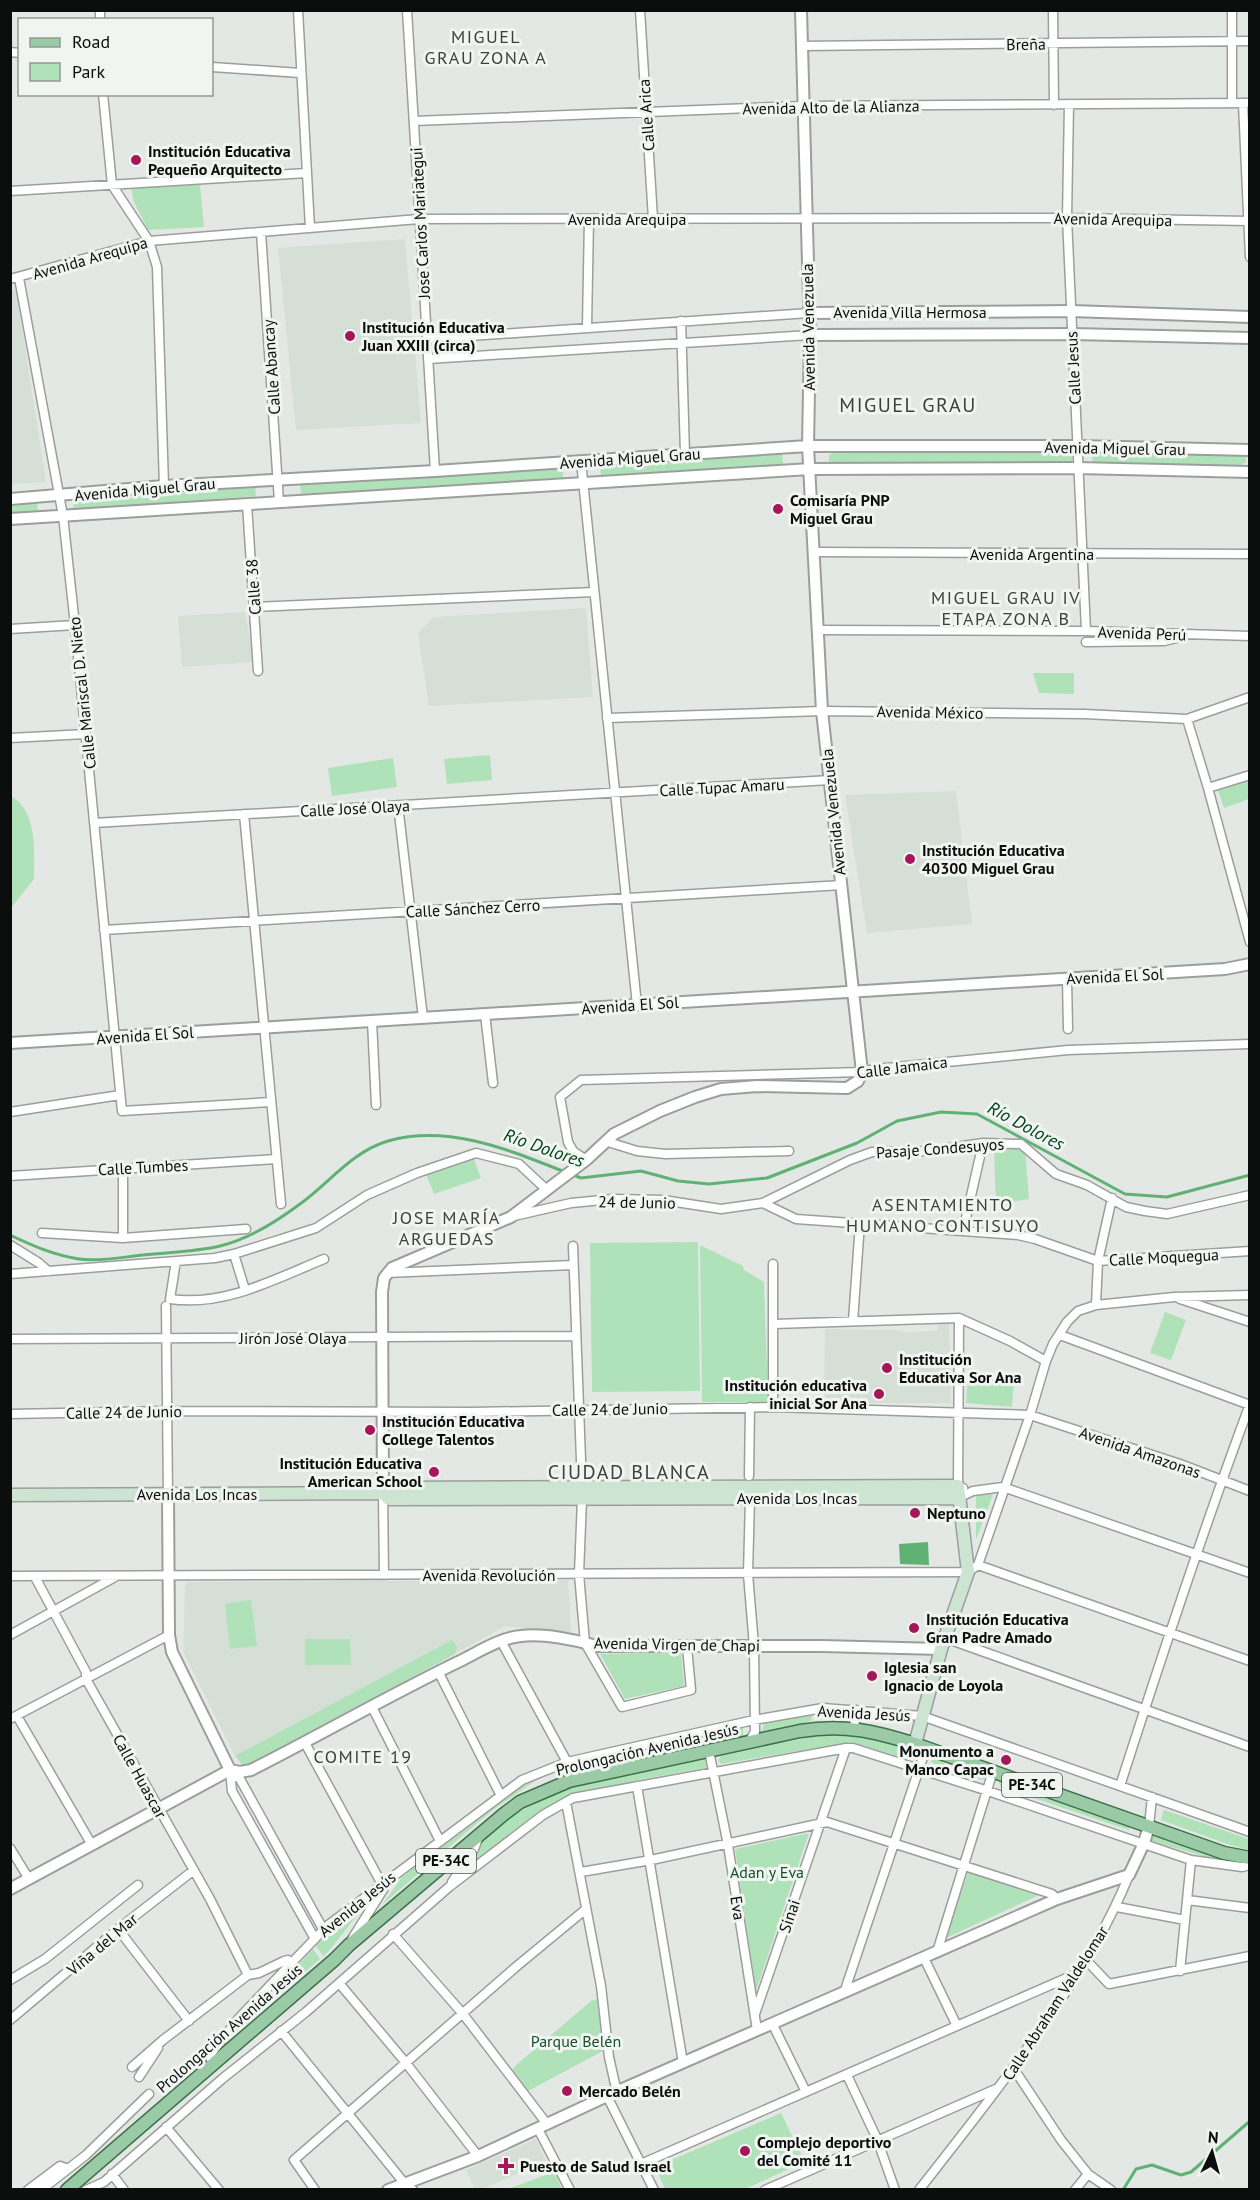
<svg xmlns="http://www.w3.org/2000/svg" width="1260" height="2200" font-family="'PT Sans',sans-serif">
  <rect width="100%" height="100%" fill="#e4e8e5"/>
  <path fill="#d5dfd6" d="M405,239l16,184 -125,7 -18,-182z
    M16,289l30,193 -35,2 -1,-192z
    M586,608l7,89 -164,9 -11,-73 16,-16z
    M245,612l9,50 -72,5 -4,-51z
    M956,791l16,133 -105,9 -22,-138z
    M938,1324h11l2,79h-127l1,-74 69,1 13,2 30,-1z
    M568,1580l3,54 -66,-8 -155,86 -100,51 -8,1 -7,-8 -52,-105 2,-65 3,-4z
    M536,2139l10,22 -63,28h-8l-9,-19z"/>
  <path fill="#b0e2b9" d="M200,184l4,43 -56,3 -14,-28 -3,-14z
    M1068,450l4,4v7l-4,3 -233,1 -6,-4v-6l8,-4z
    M782,452l1,12 -182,14 -1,-12z
    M1096,452h144l6,4v6l-7,4h-140l-6,-4 -1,-5z
    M563,467v12l-262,17 -1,-12z
    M255,484l1,12 -182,14 -1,-12z
    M37,501l1,10 -27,2v-11z
    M1033,673h41v21l-35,-1z
    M490,755l2,25 -45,4 -3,-25z
    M393,758l4,29 -65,9 -4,-28z
    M1249,775v24l-25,9 -7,-21z
    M11,796c27,16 23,55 23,83l-23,29z
    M1021,1146l4,3 4,50 -33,6 -2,-56z
    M473,1157l8,21 -47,16 -8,-20z
    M698,1242l2,149 -108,1 -2,-149z
    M700,1245l43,21 1,4 20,12 4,121 -66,-1z
    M1165,1312l21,8 -15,40 -21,-7z
    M968,1375l46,4 -2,28 -46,-4z
    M976,1492l17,3 -17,45z
    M251,1600l6,46 -27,3 -5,-45z
    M305,1639h45l1,26h-46z
    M452,1640l5,7 -2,7 -205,109 -8,1 -7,-8z
    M646,1653h35l3,33 -59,13 -25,-45z
    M812,1715v6l-50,11 2,-9z
    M743,1728v9l-154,30 -1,-5z
    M824,1734l43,2 45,14 3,7 -5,3 -58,-18 -131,22 -3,-4 3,-4z
    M930,1757l12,2 4,7 18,6 10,-3 12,5v3l-4,3 -50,-17z
    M703,1758l5,3 1,3 -4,4 -72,13 -3,4 -60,9 -30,17 -71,55 15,-29 24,-19 46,-25 23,-8z
    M533,1779l2,2 -42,29 -50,42 -4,-5 75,-57z
    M1004,1780l125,45v5l-128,-43 -2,-4z
    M1164,1810l85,29v11l-22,-6 -66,-24z
    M809,1833l-53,158 -21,-142z
    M1156,1835l64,23 -14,-1 -55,-16v-3z
    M437,1850l4,4 -59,51 20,-28z
    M968,1872l71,23 -93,43z
    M367,1903l-39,49 -5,4 -7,-10 14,-16z
    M313,1949l7,10 -76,66z
    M597,1999l6,52 -75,40 -15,-21 2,-4 76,-65z
    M781,2113l24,49 -60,27h-80l-10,-22z
    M554,2172l8,17h-54z"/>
  <path fill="#5fb274" d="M928,1542l1,23 -29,-1 -1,-20z"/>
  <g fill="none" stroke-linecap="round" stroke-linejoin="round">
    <path stroke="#5fb274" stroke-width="3" d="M571,1174l10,4 60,-7 37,10 31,3 58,-6 90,-35 40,-22 44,-9 36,2 148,80 42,3 83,-22
      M10,1235c23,11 44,20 69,24 20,3 44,-2 64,-4 25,-3 52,-3 77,-9 29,-7 56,-24 80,-42 29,-21 53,-53 88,-63 61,-17 121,9 177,31
      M1123,2190l13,-21 16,-4 29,10 10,-3 59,-51"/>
    <g stroke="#9b9f9c" stroke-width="11">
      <path id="minor" d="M100,10v10
        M298,10l12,218
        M407,10l28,461
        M640,10l13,209
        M1053,10l1,95
        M802,46l448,-5
        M10,52l10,1
        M212,67l88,6
        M103,94l9,91 37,56 8,26 7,219
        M1232,103v-93
        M1243,103l7,154
        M1069,104l-2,114 19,413
        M414,121l389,-15 447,-3
        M10,191l297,-18
        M261,232l18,270
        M19,278l44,238 12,109 47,486 149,-9
        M10,279l139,-38 270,-22 648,-1 183,3
        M681,321l4,133
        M587,327l2,-108
        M427,339l382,-26
        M428,359l382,-24
        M581,461l56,544
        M247,504l11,167
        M814,552l436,2
        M254,607l340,-15
        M10,629l65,-4
        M818,630l268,1 164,5
        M1086,642l78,-1 17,-4
        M607,718l215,-7 262,3 103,5 63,-22
        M1187,719l21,69 42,154
        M10,738l76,-4
        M1208,788l42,-13
        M398,805l25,213
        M244,814l37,390
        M94,823l736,-43
        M104,930l738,-45
        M1067,978l1,51
        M485,1014l8,69
        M372,1021l4,84
        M10,1112l110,-17
        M605,1141l32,10 28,3 124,-3
        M586,1160l-13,-9 -5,-9 -8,-45 21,-17 281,-8 14,-3 192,-19 182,-6
        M123,1168v70
        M10,1176l266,-17
        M763,1203l33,16 222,16 17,4 63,22 152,-10
        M514,1216l57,-13 42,-4 50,1 58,9 42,-6 87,-43 22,-8 58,-1 53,-8 38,1 35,30 31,11 39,22 19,4 22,3 83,-19
        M963,1231l20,-88
        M42,1233l81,5 123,-9
        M10,1245l29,18 9,8
        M573,1246l9,241
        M234,1254l11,36
        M176,1261l-6,38c54,8 105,-20 154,-40
        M773,1264v143
        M387,1273l186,-8
        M10,1274l205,-16 19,-4 82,-26 51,-33 50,-22 59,-20 43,11 28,26
        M1180,1299l70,23
        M1096,1305l2,-44 14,-63
        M166,1306l2,189
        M959,1318l-1,168 5,2
        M853,1321l7,-98
        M774,1324l185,-6 51,23 36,20
        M1060,1335l190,70
        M10,1339l565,-3
        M10,1414l157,-3 304,1 302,-5 257,8 150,49 70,27
        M749,1476l1,-69
        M383,1493l1,82
        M958,1498l15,-7 30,-4 247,86
        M582,1499l-3,75 6,69 37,64 69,-17 -4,-43
        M978,1565l272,96
        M10,1576l958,-4 10,-7 52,-150 16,-54 7,-17 14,-22 11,-11 18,-6 78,-8 76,-2
        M35,1577l51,95v7l124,220 38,76
        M10,1635l105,-58
        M945,1638l305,109
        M501,1641l66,121
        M438,1671l62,123
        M372,1707l68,134
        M17,1716l75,129
        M10,1719l159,-84
        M854,1729l2,-19
        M305,1743l79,145 -32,51
        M748,1743l7,-11 -1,-86 -6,-72 2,-76
        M709,1751l19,94 29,185
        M230,1770l2,21 83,148
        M230,1771l10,8 83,150
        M637,1786l46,277
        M1120,1786c41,-128 83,-256 130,-382
        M566,1802l35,184 8,71 6,27 3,7
        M1149,1826l3,-29
        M10,1848l19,31
        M581,1872l70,-12 176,-38 225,72 5,5
        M452,1882l22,-33 5,-13
        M1187,1900l63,8
        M1117,1907l68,13
        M118,1929l71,92
        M393,1934l70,80 84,110
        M937,1952l56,-181
        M924,1958l33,68
        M1087,1961l22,23 141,-28
        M1180,1971l11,-111
        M10,1980l35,-21 93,-74
        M339,1983l67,80 72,93
        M844,1993l82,-245
        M755,2014l91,-266
        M10,2020l108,-91 76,-59
        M772,2023l34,69
        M281,2031l124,153 8,6
        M212,2063l-2,-6 3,-6 26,-33 88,-92 195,-146 45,-18 187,-42 69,-12 99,8 328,116
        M132,2067l31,-27 85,-65 11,-2 25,-12 4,-1 3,3
        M1014,2069l47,71 27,34 23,16
        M847,2075l30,64 18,51
        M139,2077l19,-29
        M607,2096l47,94
        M166,2127l53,63
        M538,2129l32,61
        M641,2164l437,-191
        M112,2174l12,16
        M28,2190l32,-24 8,3 18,-14 63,-61
        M41,2190l27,-21
        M86,2190l18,-8 118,-103 84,-67 143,-125 94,-72 30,-17 273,-50h7l135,43 203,69 51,7 8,-2
        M315,2190l-21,-30 223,-194 69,-57
        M765,2190l233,-102
        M919,2190c47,-60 93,-118 135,-180 29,-44 56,-87 75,-135
        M1075,2190l13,-16"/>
    </g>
    <g stroke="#9b9f9c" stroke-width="14">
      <path id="tertiary" d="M809,313l262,-2 179,6
        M810,335l262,-1 178,4
        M10,499l154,-13 271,-15 373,-25h269l173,4
        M10,519l800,-50 267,-1 173,4
        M10,1043l1215,-74 25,-5
        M383,1493l-1,-201 2,-14 8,-10 119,-51 75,-57 28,-26 46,-23 35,-14 26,-8 36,-3 90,2 11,-7 4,-9 -40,-361 -14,-265 2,-111 -9,-325
        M168,1495l1,140 3,17 58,118
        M230,1770l10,2 11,-2c69,-35 137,-74 207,-108 19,-9 41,-24 63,-26 21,-3 56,4 76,10h225l119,3
        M10,1889l220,-119
        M388,2190l90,-34 140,-65 439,-192 72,-24 15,-32 5,-17"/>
    </g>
    <g stroke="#9b9f9c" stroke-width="15">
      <path id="secondary" d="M383,1493l6,-5 569,-2 10,86 -27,77 -26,95
        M10,1495l373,-2 6,6 569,-1"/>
    </g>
    <g stroke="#3d714a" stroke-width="15">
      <path id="primary" d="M67,2190l267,-230 15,-15 155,-131 16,-12 49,-21 231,-50c44,-7 74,0 115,13l309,109 26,5"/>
    </g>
    <use href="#minor" stroke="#fff" stroke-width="8"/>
    <use href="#tertiary" stroke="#fff" stroke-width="10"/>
    <use href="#secondary" stroke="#cde4d3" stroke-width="12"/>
    <use href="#primary" stroke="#9acaa6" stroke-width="12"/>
  </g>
  <g fill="#a61759" stroke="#f1f5f2" stroke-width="2">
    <circle cx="136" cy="160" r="6"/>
    <circle cx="350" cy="336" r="6"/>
    <circle cx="778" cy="509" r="6"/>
    <circle cx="910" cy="859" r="6"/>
    <circle cx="887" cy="1368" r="6"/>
    <circle cx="879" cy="1394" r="6"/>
    <circle cx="370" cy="1430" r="6"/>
    <circle cx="434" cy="1472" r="6"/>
    <circle cx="915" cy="1513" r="6"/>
    <circle cx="914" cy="1628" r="6"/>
    <circle cx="872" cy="1676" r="6"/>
    <circle cx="1006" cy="1760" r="6"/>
    <circle cx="567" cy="2091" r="6"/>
    <circle cx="745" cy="2151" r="6"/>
    <path d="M503 2157h6v6h6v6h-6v6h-6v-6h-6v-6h6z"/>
  </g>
  <g text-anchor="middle" stroke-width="6" stroke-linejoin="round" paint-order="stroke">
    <g fill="#f1f5f2" stroke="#515352" stroke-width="1.5">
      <rect x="1002" y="1773" width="60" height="24" rx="4.5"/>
      <rect x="416" y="1849" width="60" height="24" rx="4.5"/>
    </g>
    <g font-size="15" font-weight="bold" fill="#0c0e0d">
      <text x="1032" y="1790">PE-34C</text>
      <text x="446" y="1866">PE-34C</text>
    </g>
    <g font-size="16" fill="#0c0e0d" stroke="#f1f5f2">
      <text transform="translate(1026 44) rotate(-1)" y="6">Breña</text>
      <text transform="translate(831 107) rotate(-1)" y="6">Avenida Alto de la Alianza</text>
      <text transform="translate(646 115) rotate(-94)" y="6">Calle Arica</text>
      <text x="627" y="225">Avenida Arequipa</text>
      <text transform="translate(1113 219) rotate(1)" y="6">Avenida Arequipa</text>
      <text transform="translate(420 223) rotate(-93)" y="6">Jose Carlos Mariategui</text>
      <text transform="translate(90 258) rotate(-16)" y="6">Avenida Arequipa</text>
      <text x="910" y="318">Avenida Villa Hermosa</text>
      <text transform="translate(808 327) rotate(-91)" y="6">Avenida Venezuela</text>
      <text transform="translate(271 367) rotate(-94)" y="6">Calle Abancay</text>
      <text transform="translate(1073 368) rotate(-93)" y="6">Calle Jesus</text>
      <text transform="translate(1115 448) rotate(1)" y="6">Avenida Miguel Grau</text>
      <text transform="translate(630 458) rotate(-4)" y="6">Avenida Miguel Grau</text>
      <text transform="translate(145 489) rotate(-5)" y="6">Avenida Miguel Grau</text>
      <text x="1032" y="560">Avenida Argentina</text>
      <text transform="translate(253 587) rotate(-94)" y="6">Calle 38</text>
      <text transform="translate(1142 633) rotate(2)" y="6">Avenida Perú</text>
      <text transform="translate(82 693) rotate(-96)" y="6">Calle Mariscal D. Nieto</text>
      <text transform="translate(930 712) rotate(1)" y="6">Avenida México</text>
      <text transform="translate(722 787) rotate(-3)" y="6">Calle Tupac Amaru</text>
      <text transform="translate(355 808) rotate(-3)" y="6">Calle José Olaya</text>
      <text transform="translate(833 812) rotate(-96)" y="6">Avenida Venezuela</text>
      <text transform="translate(473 908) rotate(-3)" y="6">Calle Sánchez Cerro</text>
      <text transform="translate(1115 976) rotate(-3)" y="6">Avenida El Sol</text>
      <text transform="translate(630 1005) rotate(-4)" y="6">Avenida El Sol</text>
      <text transform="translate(145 1035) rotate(-4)" y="6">Avenida El Sol</text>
      <text transform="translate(902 1067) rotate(-7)" y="6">Calle Jamaica</text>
      <text transform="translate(940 1148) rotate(-4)" y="6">Pasaje Condesuyos</text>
      <text transform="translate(143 1167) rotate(-3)" y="6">Calle Tumbes</text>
      <text transform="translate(637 1202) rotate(1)" y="6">24 de Junio</text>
      <text transform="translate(1164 1257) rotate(-3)" y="6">Calle Moquegua</text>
      <text x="293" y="1344">Jirón José Olaya</text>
      <text transform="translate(610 1409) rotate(-1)" y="6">Calle 24 de Junio</text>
      <text transform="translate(124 1412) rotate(-1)" y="6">Calle 24 de Junio</text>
      <text transform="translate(1140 1452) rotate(19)" y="6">Avenida Amazonas</text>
      <text x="197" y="1500">Avenida Los Incas</text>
      <text x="797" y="1504">Avenida Los Incas</text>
      <text x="489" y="1581">Avenida Revolución</text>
      <text transform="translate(677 1644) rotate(1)" y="6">Avenida Virgen de Chapi</text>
      <text transform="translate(864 1713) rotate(3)" y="6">Avenida Jesús</text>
      <text transform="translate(647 1749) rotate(-13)" y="6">Prolongación Avenida Jesús</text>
      <text transform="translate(140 1776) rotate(61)" y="6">Calle Huascar</text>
      <text transform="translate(357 1904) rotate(-39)" y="6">Avenida Jesús</text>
      <text transform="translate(738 1908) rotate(81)" y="6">Eva</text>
      <text transform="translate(789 1916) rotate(-71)" y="6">Sinai</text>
      <text transform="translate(102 1944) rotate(-40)" y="6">Viña del Mar</text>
      <text transform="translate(1055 2003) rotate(-57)" y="6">Calle Abraham Valdelomar</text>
      <text transform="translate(229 2028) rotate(-41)" y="6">Prolongación Avenida Jesús</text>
    </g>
    <g font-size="16" font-weight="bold" fill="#0c0e0d" stroke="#f1f5f2" text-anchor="start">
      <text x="148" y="157">Institución Educativa<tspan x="148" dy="18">Pequeño Arquitecto</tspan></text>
      <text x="362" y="333">Institución Educativa<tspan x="362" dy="18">Juan XXIII (circa)</tspan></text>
      <text x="790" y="506">Comisaría PNP<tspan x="790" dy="18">Miguel Grau</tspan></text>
      <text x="922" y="856">Institución Educativa<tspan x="922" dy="18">40300 Miguel Grau</tspan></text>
      <text x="899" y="1365">Institución<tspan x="899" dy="18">Educativa Sor Ana</tspan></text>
      <text x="867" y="1391" text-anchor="end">Institución educativa<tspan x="867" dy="18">inicial Sor Ana</tspan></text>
      <text x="382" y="1427">Institución Educativa<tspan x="382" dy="18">College Talentos</tspan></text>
      <text x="422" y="1469" text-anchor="end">Institución Educativa<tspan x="422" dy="18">American School</tspan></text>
      <text x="927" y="1519">Neptuno</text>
      <text x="926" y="1625">Institución Educativa<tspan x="926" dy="18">Gran Padre Amado</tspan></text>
      <text x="884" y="1673">Iglesia san<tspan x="884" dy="18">Ignacio de Loyola</tspan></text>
      <text x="994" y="1757" text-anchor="end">Monumento a<tspan x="994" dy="18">Manco Capac</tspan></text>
      <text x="579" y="2097">Mercado Belén</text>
      <text x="757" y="2148">Complejo deportivo<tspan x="757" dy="18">del Comité 11</tspan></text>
      <text x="520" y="2172">Puesto de Salud Israel</text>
    </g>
    <g font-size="16" fill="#145128" stroke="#f1f5f2">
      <text x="767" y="1878">Adan y Eva</text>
      <text x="576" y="2047">Parque Belén</text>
    </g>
    <g font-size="18" letter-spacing="1.5" fill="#3d403d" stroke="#f1f5f2">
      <text x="486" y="43">MIGUEL<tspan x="486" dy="21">GRAU ZONA A</tspan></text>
      <text x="1006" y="604">MIGUEL GRAU IV<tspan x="1006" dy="21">ETAPA ZONA B</tspan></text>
      <text x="943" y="1211">ASENTAMIENTO<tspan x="943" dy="21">HUMANO CONTISUYO</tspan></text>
      <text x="447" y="1224">JOSE MARÍA<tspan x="447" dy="21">ARGUEDAS</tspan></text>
      <text x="363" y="1763">COMITE 19</text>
    </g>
    <g font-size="18" font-style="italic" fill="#00431b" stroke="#f1f5f2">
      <text transform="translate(1026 1126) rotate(28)" y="6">Río Dolores</text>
      <text transform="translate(544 1148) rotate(19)" y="6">Río Dolores</text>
    </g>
    <g font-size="20" letter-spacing="1.5" fill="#3d403d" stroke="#f1f5f2">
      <text x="908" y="412">MIGUEL GRAU</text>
      <text x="629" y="1479">CIUDAD BLANCA</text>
    </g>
  </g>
  <rect width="1260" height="2200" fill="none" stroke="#0c0e0d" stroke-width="24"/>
  <rect x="18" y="18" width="195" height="78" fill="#f1f5f2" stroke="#959996" stroke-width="1.5"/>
  <rect x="30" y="38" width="30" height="9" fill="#9acaa6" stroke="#959996" stroke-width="1.5"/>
  <text x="72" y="48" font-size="18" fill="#0c0e0d">Road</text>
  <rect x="30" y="63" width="30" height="18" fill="#b0e2b9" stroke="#959996" stroke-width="1.5"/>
  <text x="72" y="78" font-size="18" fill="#0c0e0d">Park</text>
  <g transform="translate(1212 2152) rotate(5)" stroke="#f1f5f2" stroke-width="4.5" paint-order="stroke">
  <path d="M0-4.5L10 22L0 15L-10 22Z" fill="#0c0e0d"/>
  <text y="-9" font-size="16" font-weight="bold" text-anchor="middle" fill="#0c0e0d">N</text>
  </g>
</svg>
